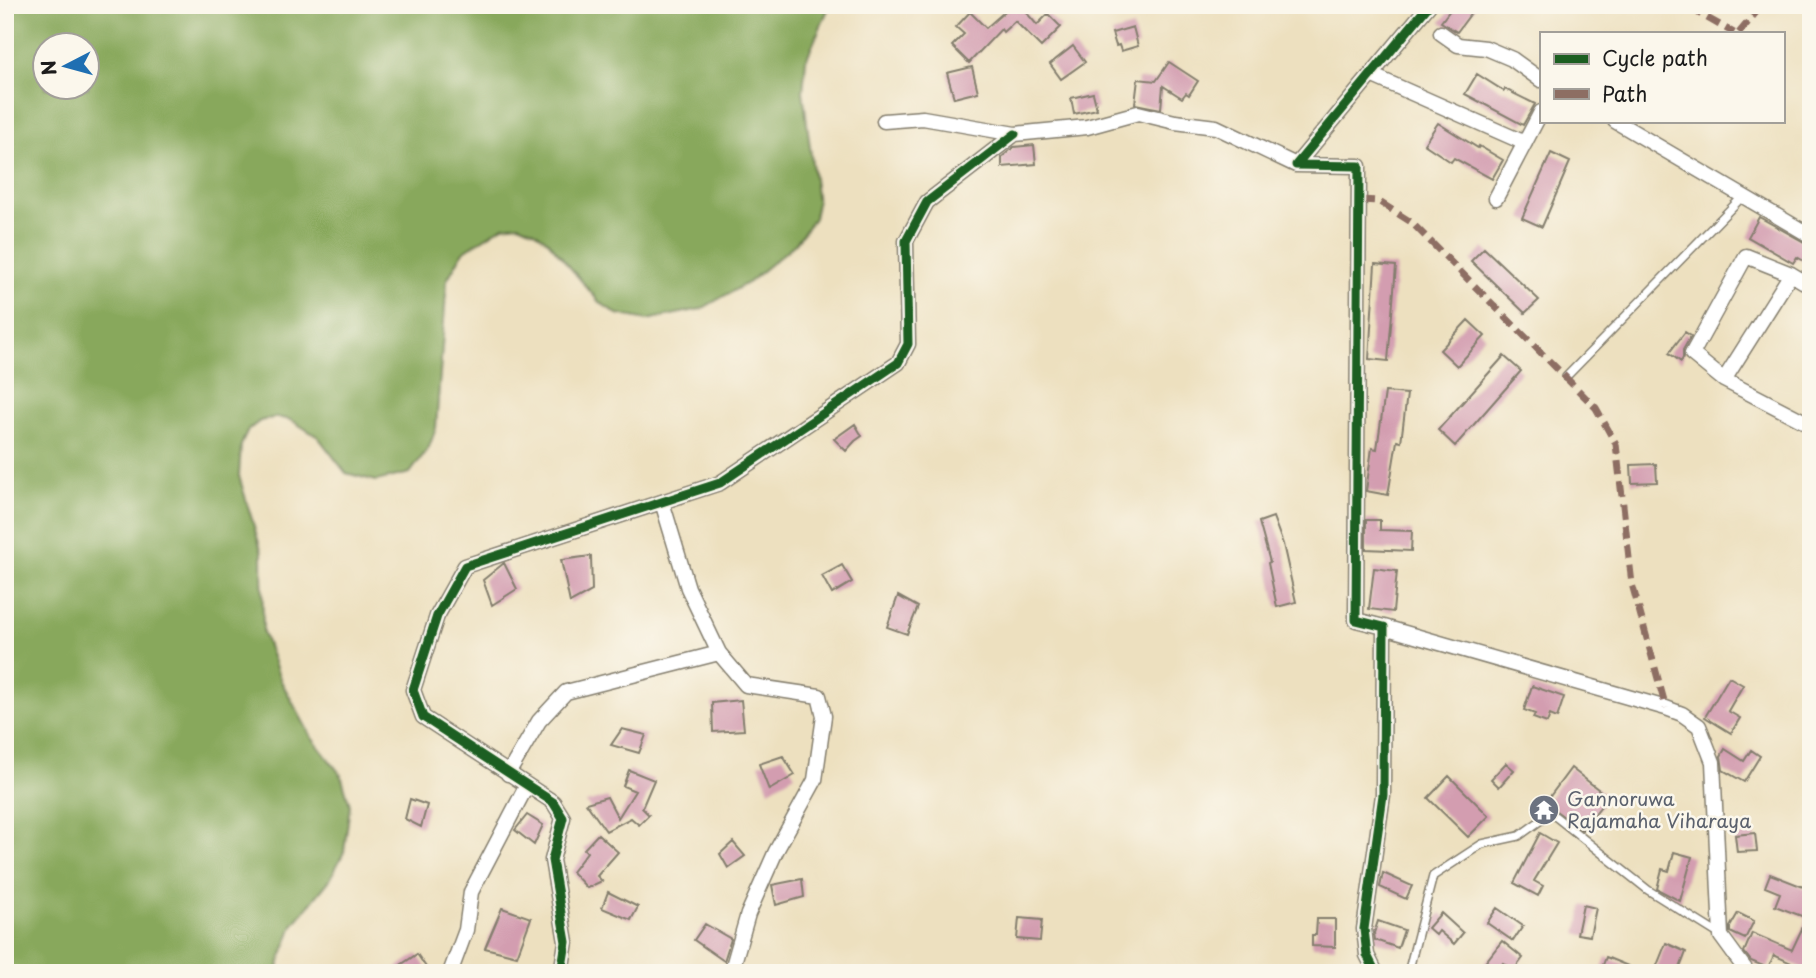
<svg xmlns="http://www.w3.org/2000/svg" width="1816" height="978" font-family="'Playpen Sans',sans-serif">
  <rect width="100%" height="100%" fill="#fbf7ec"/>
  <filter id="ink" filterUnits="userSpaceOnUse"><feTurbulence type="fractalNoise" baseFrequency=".0143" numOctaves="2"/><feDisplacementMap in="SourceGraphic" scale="14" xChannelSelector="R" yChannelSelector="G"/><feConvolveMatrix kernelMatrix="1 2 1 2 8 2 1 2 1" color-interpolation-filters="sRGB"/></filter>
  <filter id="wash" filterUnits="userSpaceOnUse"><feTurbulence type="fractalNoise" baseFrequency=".00686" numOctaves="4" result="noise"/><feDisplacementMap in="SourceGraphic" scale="28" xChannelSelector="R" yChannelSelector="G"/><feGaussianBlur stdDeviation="1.57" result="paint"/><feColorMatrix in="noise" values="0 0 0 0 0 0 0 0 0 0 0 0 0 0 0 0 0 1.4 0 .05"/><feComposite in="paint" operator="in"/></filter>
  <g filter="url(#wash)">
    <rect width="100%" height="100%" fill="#ede0bf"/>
    <path fill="#88a85c" stroke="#52623c" stroke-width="2" fill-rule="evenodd" d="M5,5h825l-24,55 -3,31 14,112 -3,15 -19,26 -46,38 -48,27 -54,11 -30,-6 -18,-12 -50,-60 -14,-11 -16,-7 -16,2 -40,26 -16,28 -11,148 -7,19 -19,26 -34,8 -30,-8 -28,-36 -27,-17 -15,-3 -16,4 -12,9 -7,15 -2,31 23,77 1,79 18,49 31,57 29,37 9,30 -6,47 -15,29 -36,44 -17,48h-271zM46,46h42v42h-42z"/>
    <g id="blocks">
      <path fill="#d39db0" d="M1012,5h8l17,20 11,-11 13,13 -20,20 -26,-26 -12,11 -2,-3 -32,34 -17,-17 12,-12 -8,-7 14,-15 16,16z
        M1454,5h23l-20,27 -16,-10z
        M1133,27l5,19 -17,5 -2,-6 -3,1 -4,-13z
        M1073,46l12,16 -24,17 -11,-15z
        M1169,62l29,19 -9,14 -3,-2 -4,5 -19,-12 -2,23 -26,-5 3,-25 18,2z
        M972,67l6,25 -24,6 -7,-25z
        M1477,74l27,17 1,-2 30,15 -12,21 -58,-31z
        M1093,93l4,16 -23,5 -3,-16z
        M1438,123l40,25 1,-2 24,14 -11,19 -38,-21 -3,4 -27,-18z
        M1034,145l2,19 -34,3v-10l12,-10z
        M1551,153l19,9 -28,65 -20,-9z
        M1759,217l52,29v19l-14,-8 -4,6 -45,-26z
        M1484,248l55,52 -14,13 -54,-52z
        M1375,264l21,2 -8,95 -19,-2z
        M1468,320l17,16 -28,30 -17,-16z
        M1685,332l6,4 -8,14v8l-2,4 -12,-9z
        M1504,356l17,15 -66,75 -17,-16z
        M1385,392l22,2 -6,48 -4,-1 -9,54 -22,-4 6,-43 5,1z
        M855,424l7,12 -7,5 -9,10 -12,-12z
        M1656,464l1,18 -25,1 -1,-18z
        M1273,517l10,27 13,58 -19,5 -9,-44 2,-1 -11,-40z
        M1366,520h14v10l32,1 -1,20 -45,-2z
        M591,556l1,35 -22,12 -9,-43z
        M504,563l13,26 -25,16 -9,-25z
        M842,565l10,17 -20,12 -10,-18z
        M1374,568l23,3 -4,41 -24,-3z
        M898,596l20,11 -11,27 -20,-7z
        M1729,677l14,8 -15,26 12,7 -9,15 -26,-16z
        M1532,686l32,11 -7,21 -7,-3 -3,8 -14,-5 2,-4 -11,-4z
        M741,700l3,30 -31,2 -1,-29z
        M622,729l24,6 -7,18 -28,-8z
        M1725,749l19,12 7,-11 9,6 -16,26 -21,-12 -2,-14z
        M783,756l12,19 -26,15 -10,-26z
        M1506,763l8,7 -15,17 -8,-8z
        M1571,768l37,29 -26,33 -37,-27z
        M629,770l25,10 -12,28 7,7 -10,10 -8,-7 -25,13 -20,-28 21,-6 11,21 17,-27 -12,-5z
        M1449,776l40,40 -21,21 -40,-39z
        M410,799l17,6 -6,22 -16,-8z
        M527,815l16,10 -9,20 -19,-15z
        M1540,833l17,10 -23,38 9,5 -5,10 -24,-13z
        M1755,833l2,18 -20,1 -2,-17z
        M598,834l20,18 -21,24 5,5 -15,7 -15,-16 15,-20 -3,-3z
        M733,842l12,14 -17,12 -8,-14z
        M1674,852l18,5 -12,44 -23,-12 5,-20 7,2z
        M1383,873l29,13 -6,13 -26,-12z
        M1770,874l41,16v71l-5,9 -32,-15 -6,13 -17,-7 -7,-9 8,-19 40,17 15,-32 -32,-12 5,-13 -15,-6z
        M802,879l2,18 -28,8 -4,-20z
        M608,892l30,15 -7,13 -29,-12z
        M1583,905l13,3 -6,28 -13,-2z
        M502,908l29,10 -14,38 -32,-8z
        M1497,908l26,18 -10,15 -26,-18z
        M1441,913l22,20 -9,11 -15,-13 -3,4 -8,-7z
        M1738,913l16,8 -9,18 -15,-7v-5z
        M1019,918l23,2 -2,21 -23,-2z
        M1317,919h18v28l-23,-1v-11h4z
        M1378,921l26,9 -6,18 -23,-8 -1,-7z
        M705,924l26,15 -7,22 -30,-21z
        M1502,941l21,17 -10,13 -10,-8 -8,10h-18z
        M1666,943l20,9 -8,21h-24z
        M417,954l13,19h-41z
        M1606,957l39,16h-45z"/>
    </g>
  </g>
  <g filter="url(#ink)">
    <use href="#blocks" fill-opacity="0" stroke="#847e6e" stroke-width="2"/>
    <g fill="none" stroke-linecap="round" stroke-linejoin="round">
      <g stroke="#847e6e" stroke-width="10">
        <path id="lane" d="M1566,377l178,-182
          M1408,973l25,-97 49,-32 37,-8 32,-23 97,77 72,45"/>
      </g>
      <g stroke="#847e6e" stroke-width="17">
        <path id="street" d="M1441,33l17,12 28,3 26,11 29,21
          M1371,75l154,68
          M884,121l39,-3 92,16 72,-7 51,-14 37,9 41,5 80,38
          M1615,121l196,115
          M1496,198l45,-86
          M1811,286l-20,-12 -45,-18 -54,98 32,26 87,45
          M1724,380l67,-106
          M662,502l26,86 31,65 27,32 73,11 5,20 -9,64 -39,71 -28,63 -17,59
          M1384,627l282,81 16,6 17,12 14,36 8,174 27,37
          M508,774l31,-53 27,-29 153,-39
          M450,973l16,-43 5,-38 56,-107
          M561,973l5,-31 -14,-82 11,-42 -10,-16 -130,-85 -10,-27 24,-74 28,-50 255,-83 178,-120 10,-19 -2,-103 21,-39 88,-68
          M1376,973l-9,-18 -3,-26 19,-134 1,-168 -28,-7 3,-454 -63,-1 133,-160"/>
      </g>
      <use href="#lane" stroke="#fff" stroke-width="7"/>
      <use href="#street" stroke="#fff" stroke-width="14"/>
      <path stroke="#8d6e63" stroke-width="7" stroke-dasharray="14 7" stroke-linecap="butt" d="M1691,5l9,9 34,19
        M1739,33l23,-28
        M1360,200l18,1 33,21 185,186 20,36 16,140 34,124"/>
      <g stroke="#fbf7ec" stroke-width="13">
        <path id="cycleway" d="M561,973l5,-31 -14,-82 11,-42 -10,-16 -130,-85 -10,-27 24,-74 28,-50 255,-83 178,-120 10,-19 -2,-103 21,-39 88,-68
          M1376,973l-9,-18 -3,-26 19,-134 1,-168 -28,-7 3,-454 -63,-1 133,-160"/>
      </g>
      <use href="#cycleway" stroke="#1b5e20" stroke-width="9"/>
    </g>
  </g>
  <defs>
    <g id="temple-disc" transform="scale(1.575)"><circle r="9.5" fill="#6b7280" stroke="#fbf7ec"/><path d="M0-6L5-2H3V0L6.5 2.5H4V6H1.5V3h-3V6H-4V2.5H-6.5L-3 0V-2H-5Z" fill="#fff"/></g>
  </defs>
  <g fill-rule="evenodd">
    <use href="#temple-disc" x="1544" y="810"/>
  </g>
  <g text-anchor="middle" stroke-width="5" stroke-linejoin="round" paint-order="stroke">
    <g font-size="19" fill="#5b616d" stroke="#fbf7ec" text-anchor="start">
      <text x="1567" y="806">Gannoruwa<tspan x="1567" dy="22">Rajamaha Viharaya</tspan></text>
    </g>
  </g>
  <rect width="1816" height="978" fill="none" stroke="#fbf7ec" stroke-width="28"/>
  <rect x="1540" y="32" width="245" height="91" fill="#fbf7ec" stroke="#a29f99" stroke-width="2"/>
  <rect x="1554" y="54" width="35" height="10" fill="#1b5e20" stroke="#a29f99" stroke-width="2"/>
  <text x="1602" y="66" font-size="21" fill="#1c1c1c">Cycle path</text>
  <rect x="1554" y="89" width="35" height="10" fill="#8d6e63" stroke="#a29f99" stroke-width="2"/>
  <text x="1602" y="102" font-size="21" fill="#1c1c1c">Path</text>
  <g transform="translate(66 66) rotate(264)"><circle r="33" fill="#fbf7ec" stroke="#a29f99" stroke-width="2"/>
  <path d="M0-5L12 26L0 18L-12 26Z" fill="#1f6fb2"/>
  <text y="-10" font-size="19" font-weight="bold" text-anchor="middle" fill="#1c1c1c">N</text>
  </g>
</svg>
